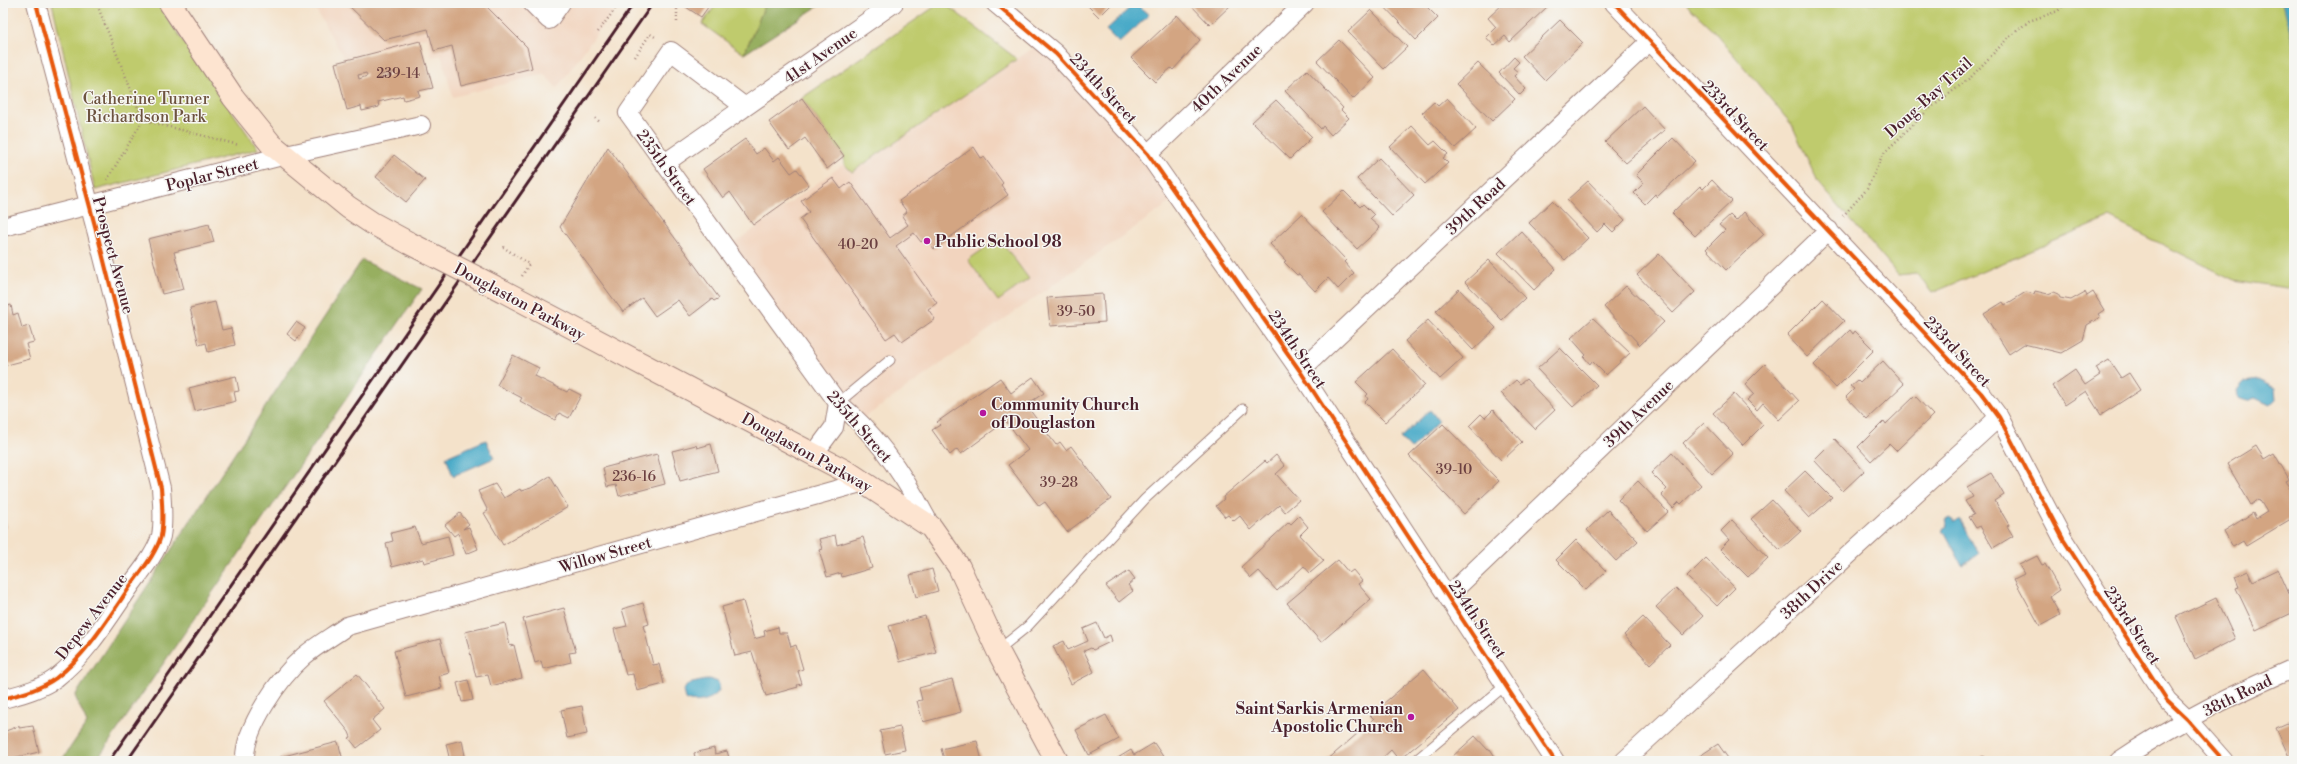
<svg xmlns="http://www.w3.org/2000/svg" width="2297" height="764" font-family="'Libre Bodoni',serif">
  <rect width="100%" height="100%" fill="#f6f6f2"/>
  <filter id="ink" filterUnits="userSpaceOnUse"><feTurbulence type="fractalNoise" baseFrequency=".025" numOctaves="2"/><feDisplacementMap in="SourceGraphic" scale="8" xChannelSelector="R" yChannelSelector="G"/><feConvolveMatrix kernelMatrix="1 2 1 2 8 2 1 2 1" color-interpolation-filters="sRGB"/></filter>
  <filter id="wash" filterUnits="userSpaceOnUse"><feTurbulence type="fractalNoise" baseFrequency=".012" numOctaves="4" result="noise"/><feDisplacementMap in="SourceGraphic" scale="16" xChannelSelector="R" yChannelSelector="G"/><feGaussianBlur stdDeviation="0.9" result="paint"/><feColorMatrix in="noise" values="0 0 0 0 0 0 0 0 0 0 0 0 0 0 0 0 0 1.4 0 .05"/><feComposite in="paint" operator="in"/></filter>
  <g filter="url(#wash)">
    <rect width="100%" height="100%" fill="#f4e2ca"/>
    <path fill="#f2d4be" d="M312,3h307l-62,85 -13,-14 -91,23 -12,-42 -9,2 -5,-20 -83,21z
      M1042,42l136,155 -324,228 -128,-176 118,-85 8,8z"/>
    <path fill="#bfcb6d" stroke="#84754c" d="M52,3h105l101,146 -163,41z
      M717,3h49l-22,51 -42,-30z
      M940,3h4l73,56 -165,113 -8,-8v-8l-42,-58z
      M1685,3h609v286l-60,-9 -125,-62 -177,75 -16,-20 -18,2 -80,-93 -26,-57 -79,-95z
      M999,238l30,41 -31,22 -30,-41z"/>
    <path fill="#97af60" stroke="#706746" d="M766,3h57l-79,51z
      M362,260l60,29 -326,472h-35l26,-38 -12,-27z"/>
    <path fill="#49aac8" stroke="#4a647a" d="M1135,3l14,12 -30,28 -13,-13z
      M2283,3h11v44z
      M2258,380l17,8 1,11 -6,6 -15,-7 -8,3 -9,-3 -1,-8 7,-8z
      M1430,410l9,11 -28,28 -11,-11z
      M486,440l8,18 -41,18 -7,-19z
      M1951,518l4,5 4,-4 19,35 -16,11 -19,-36 5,-3 -2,-6z
      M710,679l8,3c8,16 -23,24 -33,17l-2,-8 5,-7z"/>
    <g id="blocks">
      <path fill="#d3a582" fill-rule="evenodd" d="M346,3h137l44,44 5,21 -71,18 -9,-40 -18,5 -6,-22 -44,11z
        M680,3h31l-10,14z
        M1085,3h28l-14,14z
        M1189,3h44l-23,22z
        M1381,3h42l15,15 -22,22z
        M1504,3h41l3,3 -38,36 -5,-6 -11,10 -8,-9 10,-10 -8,-9z
        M1371,10l36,37 -23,22 -36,-37z
        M1177,15l23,25 -27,30 -2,-2 -16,14 -24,-24z
        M1560,20l23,23 -38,37 -23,-24z
        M1339,40l36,38 -22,21 -36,-38z
        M420,41l13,47 -15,3 2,5 -16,4 -1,-4 -25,6 1,5 -17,4 -1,-5 -14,4 -12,-47zM391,72v3l-13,4v-3zM366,73l1,3 -8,3 -1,-4z
        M1514,57l5,5 -6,6 5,4 -4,4 12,13 -6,6 -21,-22z
        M1478,63l37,36 -23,22 -36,-37z
        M1307,70l36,38 -2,2 8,8 -18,17 -8,-9 -2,3 -36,-38z
        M802,98l42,58 -17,13 -22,-31 -16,12 -20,-28z
        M1447,98l29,31 -21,19 -33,-35 12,-11 4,4z
        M1276,100l36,37 -22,22 -38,-37z
        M1643,106l22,24 -39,33 -21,-21z
        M1412,126l18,19 5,-4 13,13 -5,4 5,5 -23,21 -35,-37z
        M1673,138l22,23 -38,36 -2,-3 -10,10 -11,-11 10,-10 -8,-8z
        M745,139l11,15 8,-6 10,13 5,-4 12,16 6,-4 12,16 -56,40 -23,-33 -7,6 -20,-29z
        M608,147l111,151 -5,3 -2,-2 -22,17 -12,-16 -23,16 -13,-18 -19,14 -63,-85z
        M974,147l7,11 3,-1 19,26 -2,2 7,10 -74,54 -8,-11 -5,4 -7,-9 -18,13 41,57 -9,6 7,10 -33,23 -7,-9 -9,6 -86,-120 9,-7 -8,-11 32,-23 8,11 9,-7 40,56 18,-13 -6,-9 5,-4 -8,-11z
        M394,155l31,25 -19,22 -30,-25z
        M1379,158l35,37 -22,21 -35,-37z
        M1712,180l20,21 -37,35 -23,-23 28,-27 3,3z
        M1588,181l37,39 -12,12 -8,-8 -8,8 -30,-32z
        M1344,191l16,16 3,-3 11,11 -4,4 10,9 -23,21 -35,-37z
        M1552,201l36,37 -23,22 -36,-37z
        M1744,212l20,22 -38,36 -20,-21 19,-19 -6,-5 11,-10 6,6z
        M1302,214l44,46 -2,2 10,11 -16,16 -10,-11 -13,13 -16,-17 -2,1 -13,-13 2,-1 -16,-17z
        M209,224l5,18 -40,10 10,37 -22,5 -14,-55z
        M1521,231l35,38 -22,21 -36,-37z
        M1659,254l36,38 -22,21 -36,-38z
        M1489,260l36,38 -23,22 -37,-38z
        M1626,286l38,36 -24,23 -36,-38z
        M1459,289l37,39 -23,22 -37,-39z
        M2035,291l13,3 5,-2 5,2 2,4 11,2 14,-8 2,4 6,-4 11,18 -6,4 2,3 -13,8 -4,15 -22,13 -37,-9 -15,10 -25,-40 19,-12 2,3 21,-13 8,2z
        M1103,294l2,28 -55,4 -3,-28z
        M1823,299l21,22 -37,36 -20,-22z
        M215,302l7,28 9,-2 4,17 -27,7 -2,-9 -7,2 -9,-37z
        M11,305l2,10 5,-2 4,15 7,-2 5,16 -8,2 4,15 -27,7v-59z
        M1593,318l37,35 -24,22 -14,-14 -2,3 -6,-7 2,-2 -15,-17z
        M1428,320l35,38 -23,21 -35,-38z
        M296,322l9,6 -9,13 -9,-7z
        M1850,330l3,4 2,-3 19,19 -38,38 -22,-23z
        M2294,340v9l-4,-6z
        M1560,348l37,37 -24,22 -36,-38z
        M1392,349l33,36 -40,37 -20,-20 3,-3 -2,-3 2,-2 -12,-12z
        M513,355l26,13 -4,8 32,16 2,-3 12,6 -12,23 -10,-5 -4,7 -35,-19 2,-3 -25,-13z
        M2109,360l12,18 8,-5 11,17 -39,25 -15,-24 -21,14 -13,-19 23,-16 10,15 15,-10 -4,-7z
        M1883,361l21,23 -37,35 -21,-22 8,-8 -4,-3 7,-6 3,3z
        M1765,364l34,37 -20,19 -16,-17 -6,7 -10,-10 7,-6 -9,-10z
        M236,376l3,15 -5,1 2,9 -41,10 -6,-23z
        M1033,377l11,16 -18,12 30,40 4,-3 6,8 5,-4 40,53 -44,33 -22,-30 -6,4 -31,-41 20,-15 -22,-29 -45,33 -4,-5 -7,6 -18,-25 8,-5 -3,-3 63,-44 11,15z
        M1526,379l29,31 -20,19 -34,-36 15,-13 4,4z
        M1734,394l29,31 -20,20 -30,-32z
        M1915,396l18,19 -37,36 -7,-7 -18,17 -13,-14 26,-26 2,3z
        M1493,410l29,32 -20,19 -33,-35 12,-12 4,4z
        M1704,423l29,31 -21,20 -29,-31z
        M1443,424l56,57 -35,33 -55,-58z
        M1835,439l29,32 -21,20 -29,-31z
        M711,444l7,27 -38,10 -8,-30 24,-6 1,3z
        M2256,446l8,13 10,-6 15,26 -4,2 9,14v22l-48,29 -3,-5 -10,6 -9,-16 29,-18 3,6 11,-7 -8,-13 -8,6 -24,-41z
        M1672,453l29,32 -20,19 -2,-2 -6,6 -12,-13 6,-6 -16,-16z
        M657,454l8,30 -46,12 -3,-11 -9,2 -4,-19z
        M1276,455l9,11 -9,8 23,26 -14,12 -6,-7 -28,25 -11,-14 -6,5 -6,-6 -3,2 -9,-11 8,-7 -1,-2 42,-36 2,2z
        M1805,471l27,27 -23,20 -25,-27z
        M1991,473l13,22 -9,6 14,24 -2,1 6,10 -20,12 -13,-22 -4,2 -7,-11 5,-2 -9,-14 8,-4 -6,-10z
        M550,476l18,31 -65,38 -19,-32 4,-2 -10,-20 17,-7 9,14 16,-9 1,2 10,-3z
        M1638,481l30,31 -21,19 -29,-31z
        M1772,500l29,31 -21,19 -29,-31z
        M1608,510l30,31 -22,20 -29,-31z
        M3,513l4,14 -4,1z
        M460,513l9,11 -6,5 6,-2 9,22 -12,5 -8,-21 -4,3 -9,-11z
        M1299,516l9,11 -8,8 24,26 -14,12 -6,-7 -27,25 -18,-20 -8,7 -10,-11 48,-45 2,2z
        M1732,520l36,38 -20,19 -28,-28 9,-9 -8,-9z
        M415,527l6,16 27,-7 5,19 -29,8 -1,-4 -31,8 -6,-24 7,-2 -2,-8z
        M835,535l2,10 26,-8 9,31 -30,9 -1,-4 -14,4 -8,-27 3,-1 -3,-10z
        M1576,540l30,31 -20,19 -30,-30z
        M2037,556l5,9 3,-1 15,26 -10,7 10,18 -20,11 -26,-47 10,-5 -5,-9z
        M1706,558l29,30 -18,18 -30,-29z
        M1338,560l11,13 4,-3 9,11 -4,3 13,15 -50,43 -34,-39z
        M932,569l6,22 -22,6 -6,-22z
        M2278,569l16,36v7l-38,18 -20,-42 3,-1 -4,-10 13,-6 5,10z
        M1129,571l6,8 -7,6 5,6 -14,11 -13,-16z
        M1676,588l27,28 -20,19 -27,-28z
        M2216,598l19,41 -40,20 -19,-42z
        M743,601l11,38 11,-3 -1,-5 14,-4 1,6h8l4,14 5,-2 7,24 -5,2 4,13 -5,1 1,2 -32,9 -14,-44 -17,4 -13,-49z
        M643,603l6,21 -6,2 2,6 8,33 6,-1 5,20 -27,7 -4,-17 -7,1 -12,-46 13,-3 -5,-17z
        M564,608l12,44 -7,1 2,9 -28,7 -2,-8 -6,2 -12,-44z
        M925,616l11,36 -36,10 -11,-36z
        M1643,617l27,28 -20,19 -26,-29z
        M505,623l5,23 4,-1 8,33 -31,8 -3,-11 -12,2 -11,-45z
        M1097,623l7,15 6,-3 2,6 -19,9 -2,-2 -7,3 10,21 -23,12 -18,-38 11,-5 4,9 20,-9 -5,-12z
        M440,639l9,34 -10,3 3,12 -36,9 -12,-46z
        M1424,669l35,41 -60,50 -8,-10 -12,11h-53l48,-42 -4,-4z
        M357,674l28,35 -13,11 8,10 -23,18 -8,-10 2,-1 -2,-5 -25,-31z
        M952,679l9,33 -38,10 -6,-21 5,-1 -3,-12z
        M468,680l5,20 -11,2 -5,-19z
        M582,706l5,28 -20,4 -6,-28z
        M1106,715l13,24 -30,16 -13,-25z
        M2294,720v41h-3l-15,-33z
        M19,726v2l14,-2 6,26 -35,8 -1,-28z
        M900,727l5,23 -20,4 -5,-23z
        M1475,736l13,14 2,-1 8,12h-42l-4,-4z
        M462,740l4,21h-16l-4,-17z
        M977,741l5,20h-42l4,-2 -3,-10z
        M338,742l5,18 -62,1 -1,-4z
        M1154,743l12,18h-48l-2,-2 15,-9 3,5z
        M1718,744l12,17h-38z
        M714,748l1,6 12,-3 3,10h-34l-2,-8z
        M1983,756l5,5h-11z
        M811,758v3h-12v-1z"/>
    </g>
  </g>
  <g filter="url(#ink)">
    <use href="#blocks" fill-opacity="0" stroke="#9f807a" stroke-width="1"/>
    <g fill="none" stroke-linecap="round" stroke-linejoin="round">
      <g stroke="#9f807a" stroke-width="11">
        <path id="lane" d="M838,403l52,-43
          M998,650l30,-24 117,-127 98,-90
          M1415,761l92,-77"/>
      </g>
      <g stroke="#9f807a" stroke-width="20">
        <path id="street" d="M532,3l17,17 12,-17
          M995,3l61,51 92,100 152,217 255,390
          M1614,3l367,390 18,24 64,122 104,161 20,19 37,42
          M745,107l-74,-56 -43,62 210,290c40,32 70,78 93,124
          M1148,154l157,-151
          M665,163l229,-160
          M3,227l283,-72 135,-30
          M1300,371l350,-330
          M814,454l20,-27 4,-24
          M1448,596l381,-366
          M3,699c18,-5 38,-10 53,-21 31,-24 53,-61 75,-93 10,-14 25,-31 30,-49 3,-16 1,-33 0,-48l-62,-247 -63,-238
          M245,761c-2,-32 35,-84 59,-105 13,-11 29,-20 43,-30l517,-144
          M1624,761l375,-344
          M2119,761c55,-38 114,-66 175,-93"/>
      </g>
      <g stroke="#9f807a" stroke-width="24">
        <path id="secondary" d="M170,3l63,94 38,47 77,63 24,16 37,20
          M503,291l346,182 82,54 28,40 39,84 59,110"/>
      </g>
      <path stroke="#9f807a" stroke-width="2.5" stroke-dasharray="1 3" stroke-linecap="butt" d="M94,3l4,4 45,113
        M677,22v-19
        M598,32l20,-27 -4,-2
        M635,57l15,-23 7,4
        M595,118l6,5
        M143,120l96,25
        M107,180l36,-60
        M1843,216l24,-27 16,-35 45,-44 43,-33 36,-38 22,-18 29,-10 7,-8
        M503,247l26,17 -7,12"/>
      <use href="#lane" stroke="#fff" stroke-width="9"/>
      <use href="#street" stroke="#fff" stroke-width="18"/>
      <use href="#secondary" stroke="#fde4d0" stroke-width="22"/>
      <path stroke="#4a1f2b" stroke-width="3" d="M109,761l525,-758
        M127,761l526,-758"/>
      <g stroke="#9f807a" stroke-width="24" stroke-linecap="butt">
        <path id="secondary-bridge" d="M409,243l94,48"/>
      </g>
      <use href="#secondary-bridge" stroke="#fde4d0" stroke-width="22"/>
      <g stroke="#f6f6f2" stroke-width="6">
        <path id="cycleway" d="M995,3l61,51 92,100 152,217 255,390
          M1614,3l367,390 18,24 64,122 104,161 20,19 37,42
          M3,699c18,-5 38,-10 53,-21 31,-24 53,-61 75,-93 10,-14 25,-31 30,-49 3,-16 1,-33 0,-48l-62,-247 -63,-238"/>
      </g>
      <use href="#cycleway" stroke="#e8590c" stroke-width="4"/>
    </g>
  </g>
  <g fill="#b5179e" stroke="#f6f6f2" stroke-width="1.5">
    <circle cx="927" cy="241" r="4"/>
    <circle cx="983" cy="413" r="4"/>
    <circle cx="1411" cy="717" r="4"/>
  </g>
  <g text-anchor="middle" stroke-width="3" stroke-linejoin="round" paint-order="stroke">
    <g font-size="14" fill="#6c4041">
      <text x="398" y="78">239-14</text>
      <text x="858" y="249">40-20</text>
      <text x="1076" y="316">39-50</text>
      <text x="1454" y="474">39-10</text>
      <text x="634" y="481">236-16</text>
      <text x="1059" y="487">39-28</text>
    </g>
    <g font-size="16" fill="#4a1f2b" stroke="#f6f6f2">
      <text transform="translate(820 55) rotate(-35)" y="6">41st Avenue</text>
      <text transform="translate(1226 78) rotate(-44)" y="6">40th Avenue</text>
      <text transform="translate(1104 88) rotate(47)" y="6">234th Street</text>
      <text transform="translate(1928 97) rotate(-42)" y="6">Doug-Bay Trail</text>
      <text transform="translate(1736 115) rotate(47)" y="6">233rd Street</text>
      <text transform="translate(667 167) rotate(54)" y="6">235th Street</text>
      <text transform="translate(212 174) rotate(-14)" y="6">Poplar Street</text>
      <text transform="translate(1475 206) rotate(-43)" y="6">39th Road</text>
      <text transform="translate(114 255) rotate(75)" y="6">Prospect Avenue</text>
      <text transform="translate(520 301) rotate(28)" y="6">Douglaston Parkway</text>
      <text transform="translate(1298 349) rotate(56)" y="6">234th Street</text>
      <text transform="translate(1958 351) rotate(47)" y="6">233rd Street</text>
      <text transform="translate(1638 413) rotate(-44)" y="6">39th Avenue</text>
      <text transform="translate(860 426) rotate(49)" y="6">235th Street</text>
      <text transform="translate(807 452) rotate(29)" y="6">Douglaston Parkway</text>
      <text transform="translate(605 554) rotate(-16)" y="6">Willow Street</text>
      <text transform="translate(1811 589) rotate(-43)" y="6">38th Drive</text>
      <text transform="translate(91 616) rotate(-52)" y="6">Depew Avenue</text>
      <text transform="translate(1478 619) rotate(56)" y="6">234th Street</text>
      <text transform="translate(2133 625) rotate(57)" y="6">233rd Street</text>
      <text transform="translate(2237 695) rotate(-26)" y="6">38th Road</text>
    </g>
    <g font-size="16" fill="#6d533f" stroke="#f6f6f2">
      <text x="146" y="104">Catherine Turner<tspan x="146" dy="18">Richardson Park</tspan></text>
    </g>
    <g font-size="16" font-weight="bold" fill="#4a1f2b" stroke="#f6f6f2" text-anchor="start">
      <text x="935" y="247">Public School 98</text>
      <text x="991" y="410">Community Church<tspan x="991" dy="18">of Douglaston</tspan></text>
      <text x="1403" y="714" text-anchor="end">Saint Sarkis Armenian<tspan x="1403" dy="18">Apostolic Church</tspan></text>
    </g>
  </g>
  <rect width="2297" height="764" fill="none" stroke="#f6f6f2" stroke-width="16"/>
</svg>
